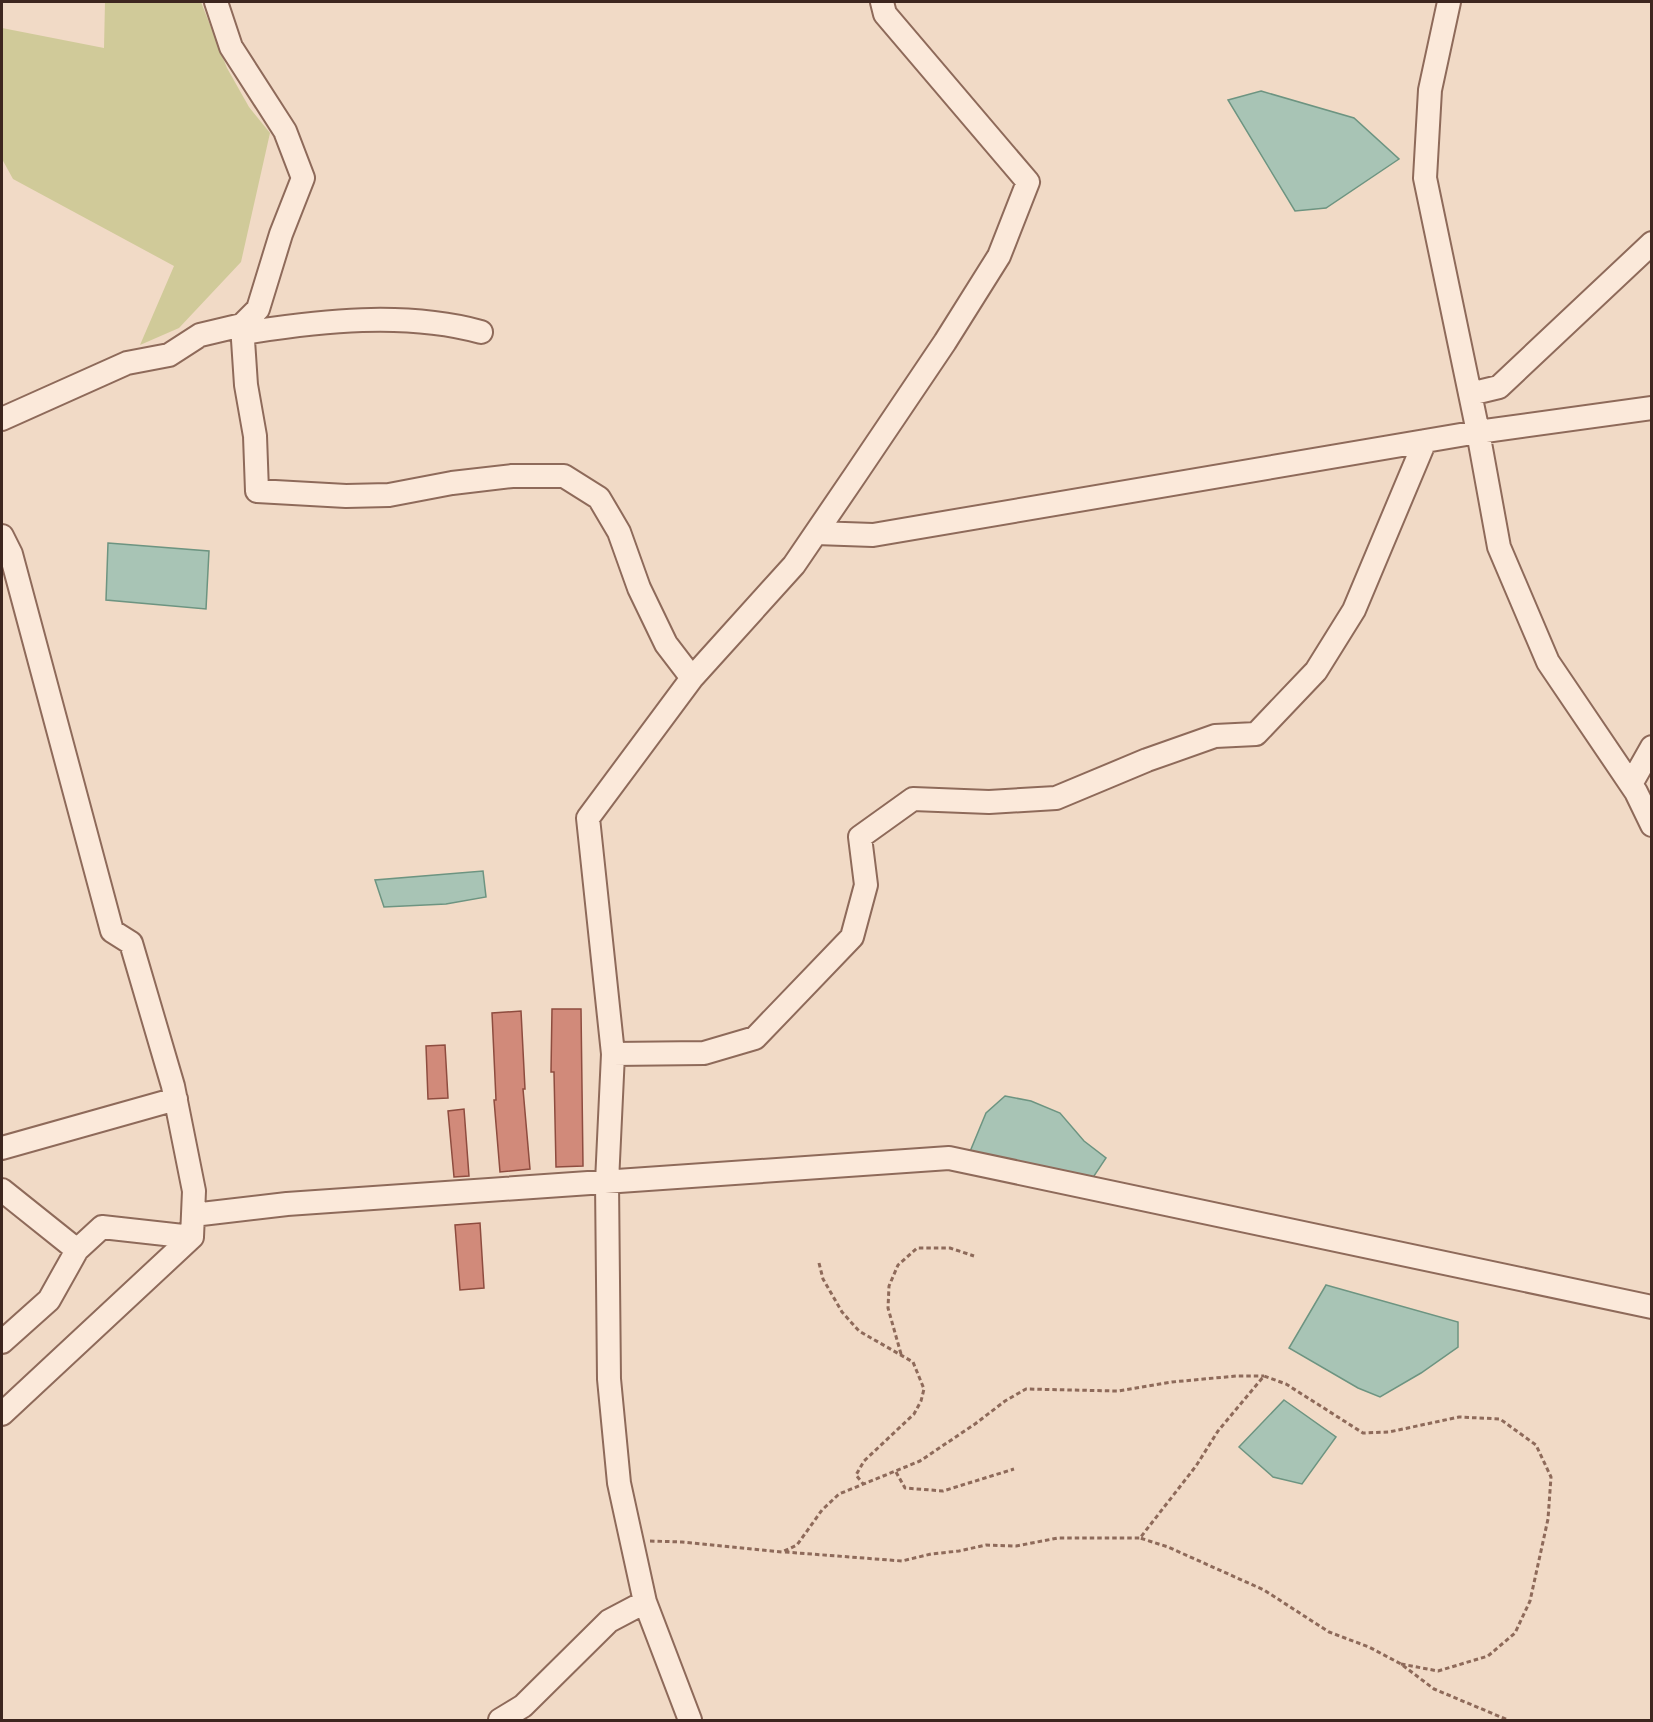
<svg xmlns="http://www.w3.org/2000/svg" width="1653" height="1722" font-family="'Times New Roman',serif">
  <rect width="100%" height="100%" fill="#f1dac6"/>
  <path fill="#d0ca99" d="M105,2h96l26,66 22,39 21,26 -29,129 -62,66 -39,17 34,-79 -161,-87 -11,-20v-131l102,20z"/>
  <path fill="#a8c4b5" stroke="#6d9481" stroke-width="1.5" d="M1261,91l93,27 45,41 -73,49 -31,3 -67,-111z
    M108,543l101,8 -3,58 -100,-9z
    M483,871l3,26 -40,7 -62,3 -9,-27z
    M1005,1096l26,5 29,12 24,28 22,17 -16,24 -121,-28 17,-41z
    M1326,1285l132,37v25l-37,26 -41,24 -22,-9 -69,-40z
    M1284,1400l52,37 -34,47 -29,-7 -34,-30z"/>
  <path fill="#d18a7a" stroke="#8e4c3f" stroke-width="1.5" d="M552,1009h29l2,157 -27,1 -2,-95h-3z
    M521,1011l4,78h-2l7,80 -30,3 -6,-72h2l-4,-87z
    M445,1045l3,53 -20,1 -2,-53z
    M464,1109l5,67 -15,1 -6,-66z
    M480,1223l4,65 -24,2 -5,-65z"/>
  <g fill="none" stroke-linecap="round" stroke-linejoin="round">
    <g stroke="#8e6a5a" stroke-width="26">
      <path id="minor" d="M216,2l15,45 54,84 18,47 -22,56 -23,75 -16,16
        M1449,2l-19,88 -5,88 53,254 21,115 49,115 88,130 16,33
        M243,333c77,-12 161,-22 238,-1
        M1470,394l29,-7 153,-144
        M2,419l125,-56 42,-8 31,-20 42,-10 4,60 9,51 2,55 89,5 43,-1 63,-12 60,-7h52l35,22 20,34 20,56 27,56 26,34 102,-113 62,-91 89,-132 54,-86 29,-74 -143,-168 -3,-12
        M816,533l57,2 605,-103 174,-24
        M2,536l9,18 101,377 19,12 42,143 21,105 -2,46 -190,177
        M692,678l-104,140 25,236 91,-1 51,-15 97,-101 14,-52 -6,-48 53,-38 76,3 67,-4 91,-38 68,-24 41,-2 60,-63 38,-61 71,-169
        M1631,784l21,-37
        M2,1148l174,-49
        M2,1190l75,60 25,-23 90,10
        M193,1215l94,-11 662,-46 703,149
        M2,1342l47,-42 28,-50
        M645,1602l45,118
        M500,1720l23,-14 86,-85 36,-19 -26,-119 -10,-104 -2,-197 6,-128"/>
    </g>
    <path stroke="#8e6a5a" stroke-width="3" stroke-dasharray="4.5 3" stroke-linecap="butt" d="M819,1263l4,16 19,33 17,19 54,31 11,27 -3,12 -7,13 -50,47 -8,14 8,10
      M901,1354l-13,-46 1,-22 9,-21 19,-17h33l24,8
      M896,1472l9,16 38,3 71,-22
      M650,1541l32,1 100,10 15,-7 25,-35 17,-16 81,-33 55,-37 30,-23 21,-12 92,2 54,-9 64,-6h28
      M785,1552l117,9 29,-7 28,-3 27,-6 30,1 42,-8h82
      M1401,1664l37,7 50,-15 27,-23 15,-32 18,-82 3,-42 -15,-32 -36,-26 -41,-2 -70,15 -26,1 -77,-49 -22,-8 -46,55 -22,35 -56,72 28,9 96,43 65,42 40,15 32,17 33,25 74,31"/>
    <use href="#minor" stroke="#fbe9da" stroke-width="22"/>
  </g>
  <rect width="1653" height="1722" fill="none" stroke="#3d261f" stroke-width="6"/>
</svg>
